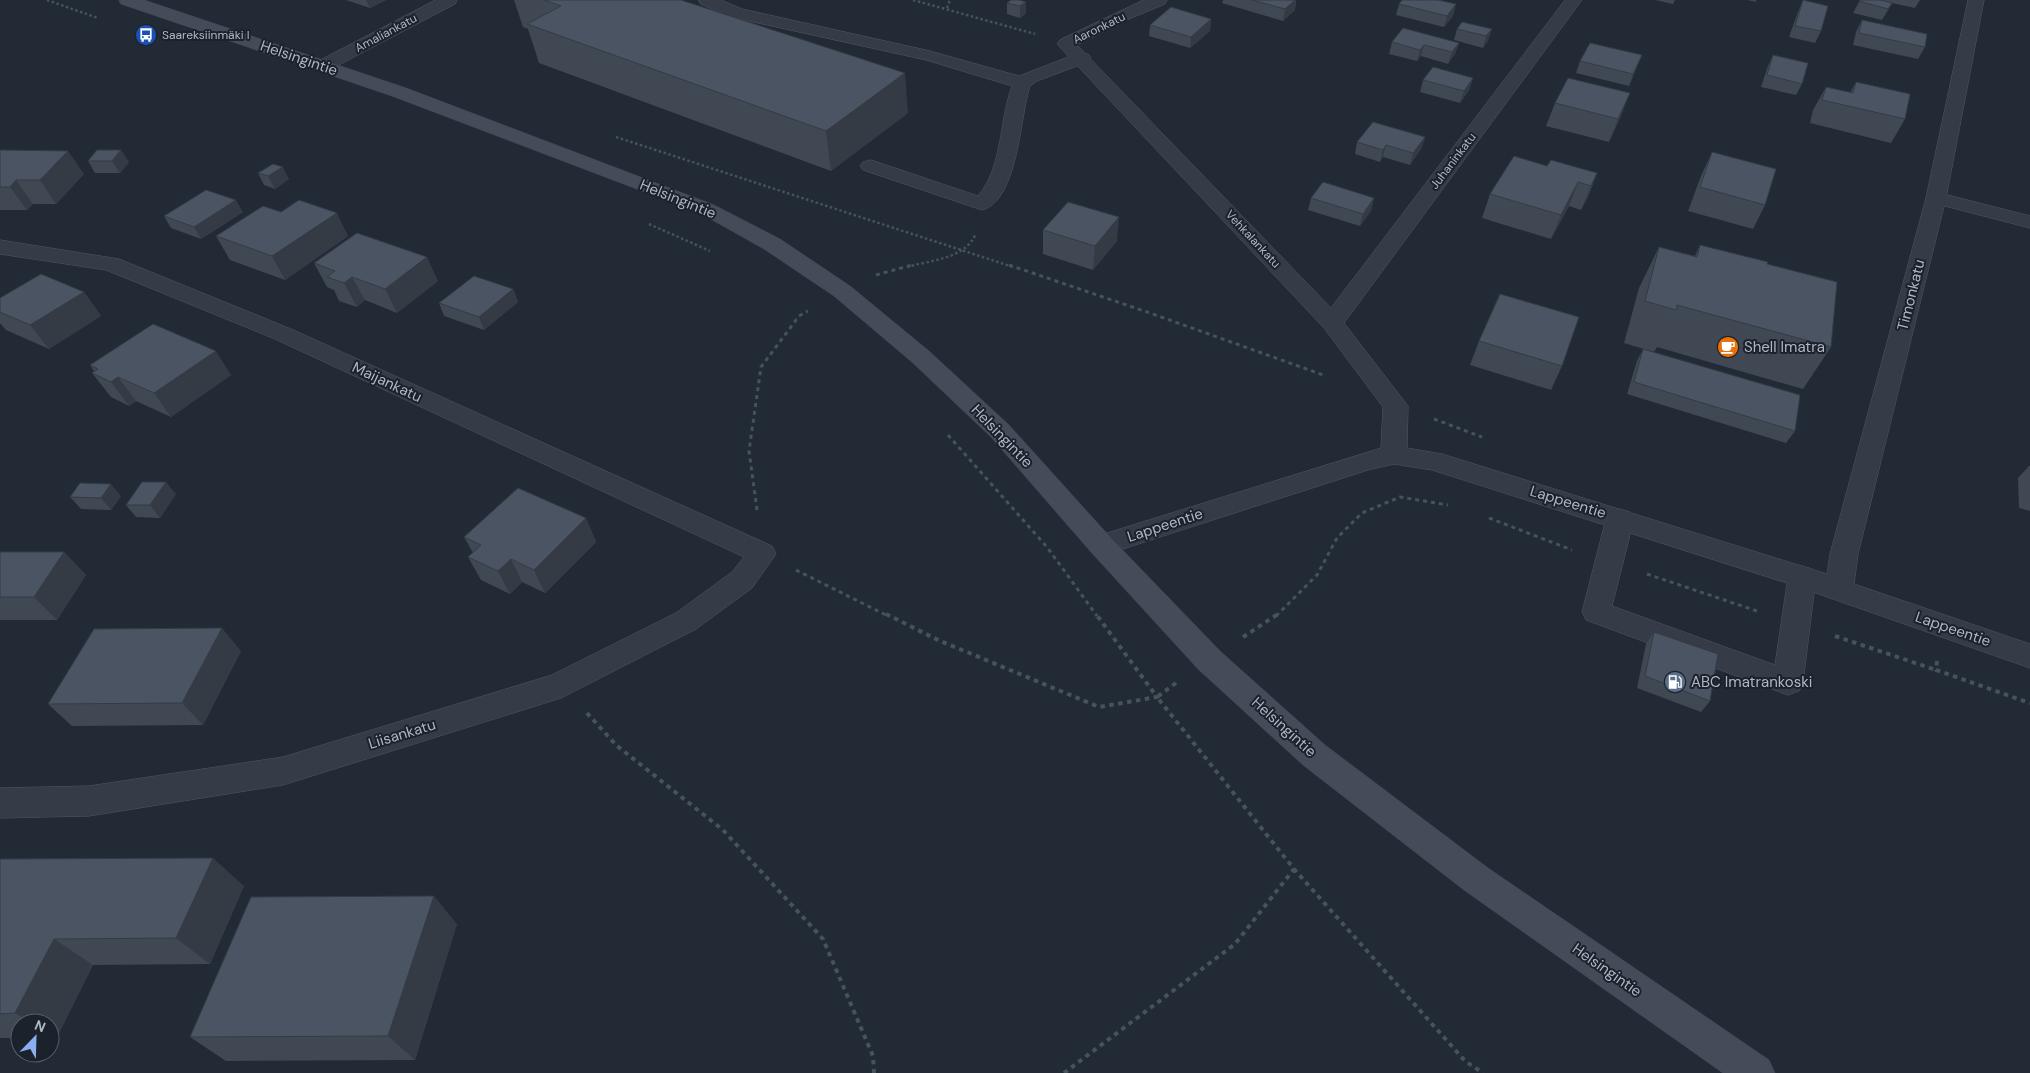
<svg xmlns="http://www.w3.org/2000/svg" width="2030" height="1073" font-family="'DM Sans',sans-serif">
  <rect width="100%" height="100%" fill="#222a36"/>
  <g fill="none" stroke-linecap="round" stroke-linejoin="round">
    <g stroke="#505762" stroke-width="1">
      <path id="lane" d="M699,0h22l21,9 188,42 89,25 57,-22h12l3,4 -3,4 -51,19 -7,5c-10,30 -12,115 -48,124l-119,-40 -3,-4 3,-4 7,-2 7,2 101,34c25,-30 21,-75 34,-110l-86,-26 -195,-43 -30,-13z
        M1936,192l94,24v12l-101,-26 -3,-4 3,-4z
        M1620,509l10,3 4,7 -22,87 163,59 13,-88 4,-8 10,-3 10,3 4,8 -13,105 -4,9 -11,4 -202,-75 -4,-8 24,-93 4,-7z"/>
    </g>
    <g stroke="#505762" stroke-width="1">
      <path id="street" d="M436,0h21l-2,4 -126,66h-12l-3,-4 3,-4z
        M1144,0h23l-2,4 -36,15 -52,26 254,263 234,-308h17l-238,323 64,83 -1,42 35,6 385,120 3,-20 96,-356 42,-198h16l-38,198 -88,356 -4,30 176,60v24l-237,-83 -361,-115 -38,-6 -26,6 -267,86 -10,-4 -4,-7 4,-7 290,-90 2,-41 -59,-79 -267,-284 3,-4z
        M0,240l119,19 172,70 481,217 4,8 -24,34 -56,41 -135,69 -278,87 -194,31 -89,2v-30l89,-2 194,-29 269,-82 124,-62 56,-41 12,-15 -469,-218 -169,-69 -106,-16z"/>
    </g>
    <g stroke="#3f4650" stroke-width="1">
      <path id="secondary" d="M119,0h25l262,88 308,117 66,34 70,47 79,65 80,74 102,113 109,113 105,94 163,123 281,192 6,13h-52l-259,-183 -161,-125 -105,-96 -107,-117 -100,-115 -78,-74 -79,-67 -70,-47 -64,-36 -308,-117 -271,-92z"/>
    </g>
    <path stroke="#445457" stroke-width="2.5" stroke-dasharray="2.5 2.5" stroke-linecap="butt" d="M47,0l51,18
      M913,0l122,34
      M947,8l3,-8
      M616,137l397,130
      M649,224l61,27
      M907,267c24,-7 59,-8 69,-34"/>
    <path stroke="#445457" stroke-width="3" stroke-dasharray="4 4" stroke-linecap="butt" d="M1009,265l141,48 176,63
      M876,275l36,-10
      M1434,419l48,18
      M948,435l99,112 50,69
      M757,510l-8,-59 12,-84 38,-51 9,-5
      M1489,518l83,32
      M796,570l92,46
      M1647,574l110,37
      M1276,616l41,-41 20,-37 25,-25 38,-16 48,8"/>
    <path stroke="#445457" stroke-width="4" stroke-dasharray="4.5 4.5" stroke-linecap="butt" d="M886,614l52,26 161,67 58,-10 -61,-83
      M1835,636l101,34
      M1243,637l35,-23
      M1937,661l-1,9 94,33
      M1176,683l-19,14 137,172 171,192 18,12
      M587,713l29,32 107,85 100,109 50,117 1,17
      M1064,1073l171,-129 59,-75"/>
    <use href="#lane" fill="#363c47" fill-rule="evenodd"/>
    <use href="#street" fill="#363c47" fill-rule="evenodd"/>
    <use href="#secondary" fill="#444c5a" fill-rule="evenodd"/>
  </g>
  <path fill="#404854" d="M346,0h40l-16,8z
    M514,0h167l227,113 -77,58 -292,-108 -11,-34 -5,-2z
    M1019,0l7,13 -6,5 -13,-4v-11z
    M1223,0h73l-1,10 -12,11 -61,-18z
    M1655,0h20l-2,4z
    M1747,0h9v2z
    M1803,0l18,31 -6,12 -26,-6 9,-25z
    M1860,0h60l-5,8 -23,-5 -10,17 -29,-7z
    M1399,4l54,12 -9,11 -48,-12z
    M1211,19l-1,12 -20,17 -41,-12 1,-11z
    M1862,20l63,27 -7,12 -65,-14 3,-13z
    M1457,29h35l-4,11 -5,8 -29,-8z
    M1392,42l67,1 -4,11 -7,10 -27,-8 -4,5 -28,-7z
    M1642,55l-13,31 -53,-13 4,-12z
    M1773,55l29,29 -6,11 -35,-8 7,-21z
    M1473,78l-4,12 -9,13 -40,-11 3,-12z
    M1856,82l49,37 -14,24 -81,-20 3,-13 13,-23 24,6z
    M1555,103l66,13 -12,26 -63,-16z
    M1425,137l-4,12 -11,16 -27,-8 -3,5 -25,-8 2,-12z
    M0,150l84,24 -28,30h-23l-6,6h-27z
    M97,150l32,12 -9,11h-25l-7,-12z
    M1712,152l53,53 -12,24 -65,-18 13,-35z
    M1547,166l50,7 -9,24 -7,13 -12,-4 -18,33 -69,-21 8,-24z
    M258,173l31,6 -14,10 -11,-4z
    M1311,198h63l-3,13 -11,15 -52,-16z
    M243,212l-42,27 -30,-11 -7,-12z
    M1043,230l74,11 -24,29 -50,-16z
    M216,236h132l-63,44 -55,-20z
    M1700,245l67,19 64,83 -28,42 -146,-42 -3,5 -30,-9 15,-55 20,-41 36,9z
    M314,263l124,18 -41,32 -32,-13 -8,7 -18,-6 -5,-11 -7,-3z
    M513,289l5,13 -34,28 -40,-14 -5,-13z
    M84,292l17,24 -52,33 -43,-19 -6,-7v-25z
    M1479,341l83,25 -11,24 -81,-25z
    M1643,349l152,82 -9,12 -159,-49 10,-33z
    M90,365l141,10 -60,42 -35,-16 -7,5 -18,-9 -19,-24 2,-2z
    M2029,466h1v45l-11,-3 -1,-30z
    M176,494l-16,24 -24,-1 -10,-12z
    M121,496l-10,14 -30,-1 -11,-12z
    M586,518l10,24 -51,51 -23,-11 -12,12 -29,-14 -13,-23 5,-4 -9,-16z
    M0,552h64l22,23 -29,45h-57z
    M1654,632l56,69 -9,11 -64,-24 9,-44z
    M241,651l-38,74 -131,1 -24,-22z
    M0,859l244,27 -34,78 -117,1 -36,72 -7,1v-15h-30v15h-20z
    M457,924l-42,136 -189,1 -36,-24z"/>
  <path fill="#343b45" d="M366,0h20l-16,8z
    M1295,0h1l-1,10 -12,11 2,-12z
    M1026,2v11l-6,5v-12z
    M1892,3l-6,11 -4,6 6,-11z
    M1456,4l-3,12 -9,11 3,-11z
    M1211,19l-1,12 -20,17 1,-11z
    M1492,29l-4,11 -5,8 3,-12z
    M1459,43l-4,11 -7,10 4,-12z
    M1424,45l-3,11 -4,5 3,-11z
    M1642,55l-5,12 -8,19 4,-12z
    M905,73l3,40 -77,58 -5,-40z
    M1473,78l-4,12 -9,13 4,-12z
    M1630,93l-9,23 -12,26 9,-23z
    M1425,137l-4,12 -11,16 3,-12z
    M1386,145l-3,12 -3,5 3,-12z
    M121,150l8,12 -9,11 -8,-12z
    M68,151l16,23 -28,30 -16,-24z
    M283,167l6,12 -14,10 -7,-13z
    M1597,173l-9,24 -7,13 10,-24z
    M16,180l17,24 -6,6 -17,-23z
    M1578,182l-9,24 -18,33 10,-24z
    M1374,198l-3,13 -11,15 3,-12z
    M236,200l7,12 -42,27 -7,-12z
    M337,213l11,23 -63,44 -13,-24z
    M1119,217l-2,24 -24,29 2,-24z
    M427,257l11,24 -41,32 -12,-24z
    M352,277l13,23 -8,7 -13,-24z
    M513,289l5,13 -34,28 -5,-13z
    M84,292l17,24 -52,33 -19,-24z
    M216,351l15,24 -60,42 -17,-24z
    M118,377l18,24 -7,5 -18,-24z
    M166,482l10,12 -16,24 -10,-13z
    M111,484l10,12 -10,14 -10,-12z
    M586,518l10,24 -51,51 -11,-23z
    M64,552l22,23 -29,45 -23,-23z
    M511,559l11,23 -12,12 -12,-23z
    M222,628l19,23 -38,74 -21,-22z
    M213,858l31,28 -34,78 -34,-26z
    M434,896l23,28 -42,136 -27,-24z
    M54,939l39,26 -36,72 -7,-4v-10h-18l-17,-10z"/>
  <path fill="#4b5462" stroke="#343b45" d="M544,0h137l224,73 -79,58 -299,-107 34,-18z
    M1011,0h8l7,2 -6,4 -13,-3z
    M1252,0h43l-10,9z
    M1402,0h36l18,4 -9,12 -48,-12z
    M1803,0l25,6 -7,25 -26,-5z
    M1860,0h21l11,3 -4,6 -29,-8z
    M1171,7l40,12 -20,18 -41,-12z
    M1862,20l65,14 -2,13 -66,-14z
    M1462,22l30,7 -6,7 -29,-7z
    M1403,28l56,15 -7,9 -28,-7 -4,5 -28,-8z
    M1590,43l52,12 -9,19 -53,-13z
    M1773,55l35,8 -6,21 -35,-9z
    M1433,67l40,11 -9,13 -41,-11z
    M1568,78l62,15 -12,26 -63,-16z
    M1856,82l54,12 -5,25 -83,-19 4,-13 27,6z
    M1373,122l52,15 -12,16 -27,-8 -3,5 -26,-8z
    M0,150l68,1 -28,29h-24l-6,7h-10z
    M97,150h24l-9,11h-24z
    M1712,152l64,17 -11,36 -65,-18z
    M1514,156l33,10 4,-6 46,13 -6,13 -13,-4 -17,33 -71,-21z
    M273,164l10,3 -15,9 -10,-3z
    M1323,182l51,16 -11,16 -52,-16z
    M206,190l30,10 -42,27 -30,-11z
    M299,200l38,13 -65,43 -56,-20 47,-30 18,6z
    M1068,202l51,15 -24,29 -52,-16z
    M357,233l70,24 -42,32 -33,-12 -8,6 -17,-6 8,-6 -21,-8z
    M1700,245l68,17 -1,2 70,18 -6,65 -154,-42 -1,5 -31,-9 14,-54 38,10z
    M41,274l43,18 -54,33 -30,-13v-14z
    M474,276l39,13 -34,28 -40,-14z
    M1500,294l79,23 -17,49 -83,-25z
    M153,324l63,27 -62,42 -36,-16 -7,5 -19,-9 6,-4 -8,-4z
    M1643,349l157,46 -5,36 -161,-49z
    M142,482h24l-16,23h-24z
    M80,483l31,1 -10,14 -31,-1z
    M518,488l68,30 -52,52 -23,-11 -13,12 -30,-14 13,-12 -17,-8z
    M0,552h64l-30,45h-34z
    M222,628l-40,75 -134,1 46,-75z
    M1654,632l64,22 -8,47 -65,-25z
    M213,858l-37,80 -122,1 -39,74 -15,1v-155z
    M434,896l-46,140 -198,1 61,-140z"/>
  <defs>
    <g id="bus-disc" transform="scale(1.125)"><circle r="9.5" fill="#1a4fb4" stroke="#1b222c"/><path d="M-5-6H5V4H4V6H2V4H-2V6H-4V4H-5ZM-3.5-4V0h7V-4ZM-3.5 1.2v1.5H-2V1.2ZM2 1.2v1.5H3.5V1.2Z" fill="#fff"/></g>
    <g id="cafe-disc" transform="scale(1.125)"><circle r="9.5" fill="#e8710a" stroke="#1b222c"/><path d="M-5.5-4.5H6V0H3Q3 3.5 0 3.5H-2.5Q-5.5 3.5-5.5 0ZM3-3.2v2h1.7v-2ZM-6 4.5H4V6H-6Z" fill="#fff"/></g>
    <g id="fuel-disc" transform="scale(1.125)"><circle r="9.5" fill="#5c6f8a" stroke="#1b222c"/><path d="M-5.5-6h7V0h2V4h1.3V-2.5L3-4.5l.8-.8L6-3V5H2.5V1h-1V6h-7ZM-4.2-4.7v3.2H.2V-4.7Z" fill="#fff"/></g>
  </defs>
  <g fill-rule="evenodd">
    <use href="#bus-disc" x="146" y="35"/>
    <use href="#cafe-disc" x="1728" y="347"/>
    <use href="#fuel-disc" x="1675" y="682"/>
  </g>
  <g text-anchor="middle" stroke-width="4" stroke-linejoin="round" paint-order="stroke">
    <g font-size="12" fill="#b0b7c3" stroke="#1b222c">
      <text transform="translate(1099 28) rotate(-26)" y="4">Aaronkatu</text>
      <text transform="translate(386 33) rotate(-28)" y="4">Amaliankatu</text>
      <text transform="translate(1453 161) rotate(-53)" y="4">Juhaninkatu</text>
      <text transform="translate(1253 239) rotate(47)" y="4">Vehkalankatu</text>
    </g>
    <g font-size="12" fill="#b0b7c3" stroke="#1b222c" text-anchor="start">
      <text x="162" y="39">Saareksiinmäki I</text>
    </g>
    <g font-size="15" fill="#b0b7c3" stroke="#1b222c">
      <text transform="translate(299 58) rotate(19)" y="5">Helsingintie</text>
      <text transform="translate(678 199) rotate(22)" y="5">Helsingintie</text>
      <text transform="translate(1911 295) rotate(-76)" y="5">Timonkatu</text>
      <text transform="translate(387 382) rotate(25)" y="5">Maijankatu</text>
      <text transform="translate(1002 436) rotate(46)" y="5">Helsingintie</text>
      <text transform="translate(1568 502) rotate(17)" y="5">Lappeentie</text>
      <text transform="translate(1165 525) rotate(-18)" y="5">Lappeentie</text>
      <text transform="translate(1953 629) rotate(19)" y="5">Lappeentie</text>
      <text transform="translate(1284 727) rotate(42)" y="5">Helsingintie</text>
      <text transform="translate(402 734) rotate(-17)" y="5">Liisankatu</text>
      <text transform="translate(1607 970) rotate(35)" y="5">Helsingintie</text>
    </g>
    <g font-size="15" fill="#b0b7c3" stroke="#1b222c" text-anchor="start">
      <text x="1744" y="352">Shell Imatra</text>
      <text x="1691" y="687">ABC Imatrankoski</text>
    </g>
  </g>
  <g transform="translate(35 1038) rotate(23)"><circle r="24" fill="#1b222c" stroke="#575e68"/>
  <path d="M0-4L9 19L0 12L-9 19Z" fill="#8aaeef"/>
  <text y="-8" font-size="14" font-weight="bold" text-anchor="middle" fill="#b0b7c3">N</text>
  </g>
</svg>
